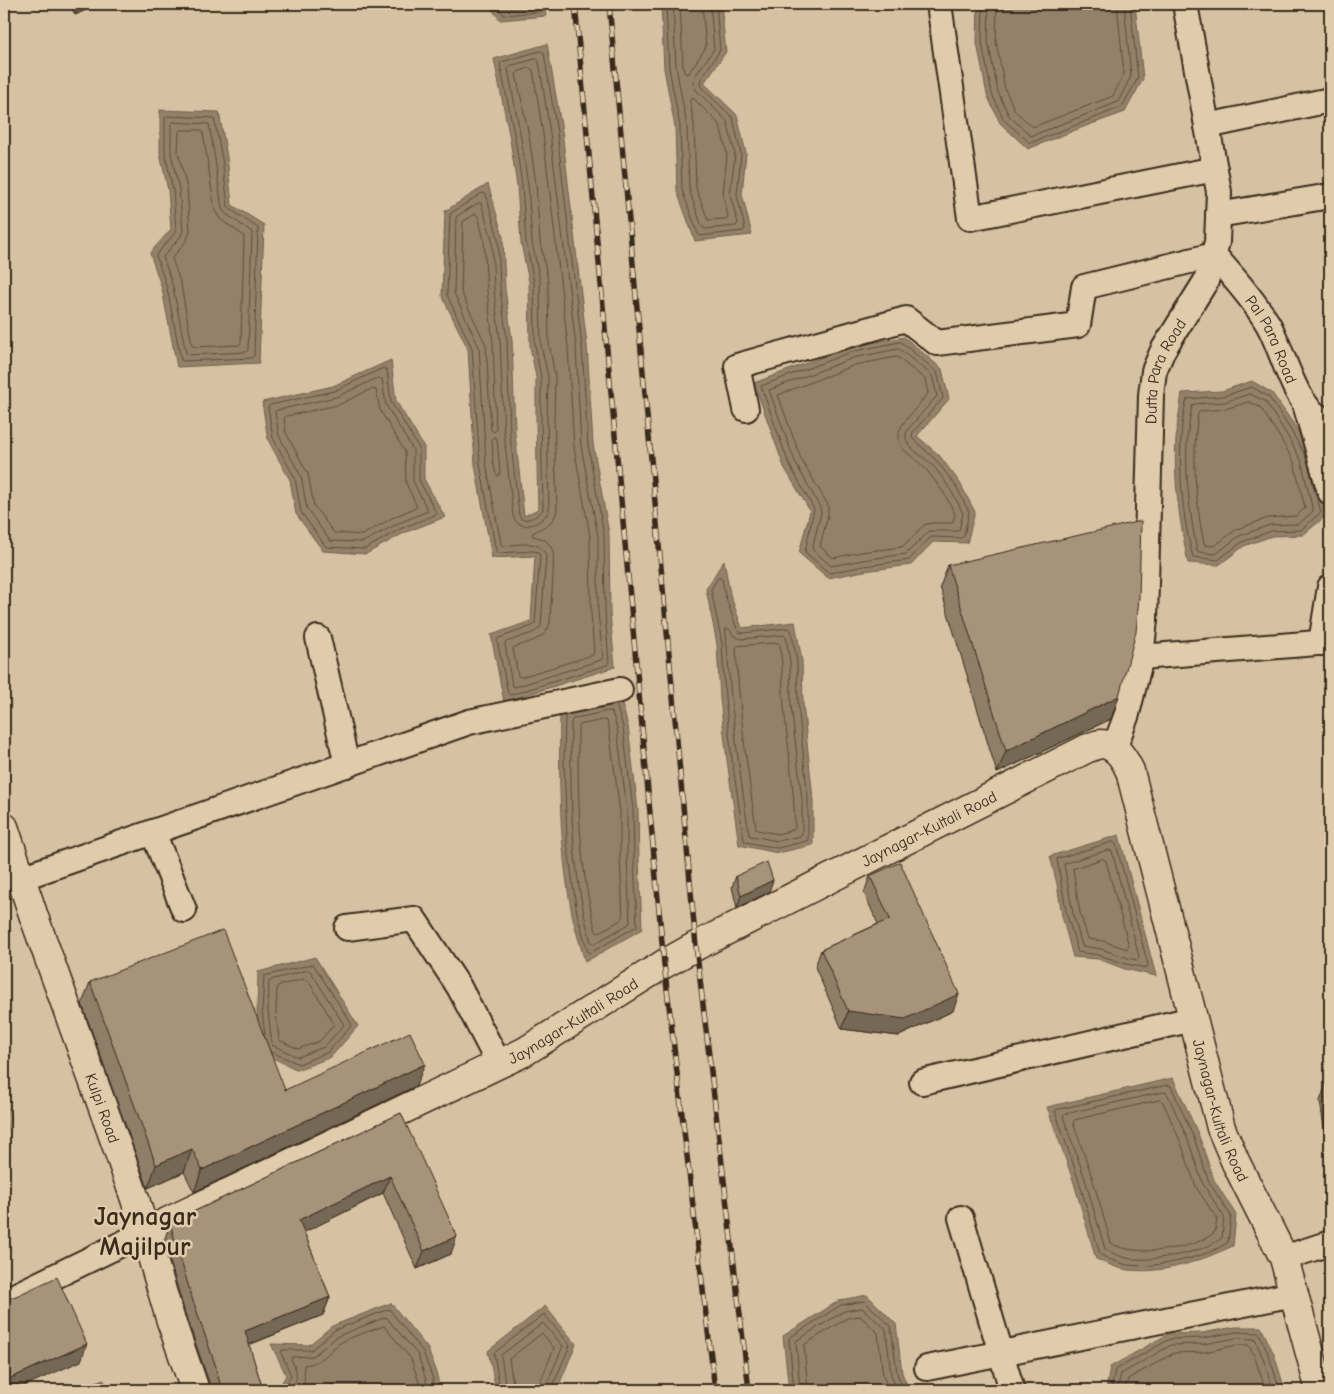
<svg xmlns="http://www.w3.org/2000/svg" width="1334" height="1394" font-family="'Comic Neue',sans-serif">
  <rect width="100%" height="100%" fill="#d6c2a2"/>
  <filter id="ink" filterUnits="userSpaceOnUse"><feTurbulence type="fractalNoise" baseFrequency=".02" numOctaves="2"/><feDisplacementMap in="SourceGraphic" scale="10" xChannelSelector="R" yChannelSelector="G"/><feConvolveMatrix kernelMatrix="1 2 1 2 8 2 1 2 1" color-interpolation-filters="sRGB"/></filter>
  <g filter="url(#ink)">
    <path fill="#b9a68a" stroke="#7a6854" d="M4,1087l6,32 -6,25z"/>
    <path fill="#938169" stroke="#705e4b" d="M488,4h56l2,12 -46,4z
      M661,4h60l5,48 -22,31 33,32 9,38 -4,41 10,41 -57,6 -18,-50 -2,-64 -11,-58z
      M978,4h157l8,75 -18,33 -47,17 -50,20 -28,-26 -13,-28 -10,-52z
      M547,44l15,87 25,214 6,99 16,90 1,79 5,54 -111,35 -13,-67 40,-14 4,-65 -43,2 -17,-93 -7,-116 -26,-53 3,-85 43,-27 15,53 2,52 7,51 3,93 9,83 14,-7 -2,-91v-41l-6,-31 -1,-64 -8,-39 -4,-57 -7,-47 -16,-80z
      M160,110l59,2 8,45 5,48 32,20 -5,138 -82,4 -15,-78 -12,-36 21,-24 -3,-39 -8,-36z
      M904,337l38,32 7,30 -32,37 22,19 21,28 15,29 -8,31 -34,-1 -22,23 -47,6 -36,7 -29,-25 11,-42 -26,-44 -30,-84 95,-36z
      M391,360l5,41 28,46v32l21,38 -41,16 -38,21 -43,-3 -27,-37 -6,-34 -22,-40 -6,-38 71,-16z
      M1252,381l20,12 23,33 17,30 6,32 9,27 -24,20 -31,1 -28,10 -25,19 -31,-2c-8,-41 -15,-82 -12,-124 1,-15 4,-30 6,-46l40,-2z
      M724,560l6,34 12,34 53,-6 7,39 1,43 10,95v46l-35,8 -39,-8 -12,-85 -7,-61 -3,-55 -11,-55z
      M620,697l8,29 10,84 1,49 3,70 -57,33c-4,-16 -10,-32 -13,-48 -13,-67 -13,-135 -12,-203z
      M1119,835l37,141 -31,-7 -27,-10 -25,-2 -11,-41 -5,-32 -7,-28z
      M315,957l43,69 -27,31 -33,13 -36,-17 -5,-42 1,-39z
      M1173,1078l26,58 15,44 22,35 -3,31c-33,15 -68,28 -104,24 -11,-1 -23,-7 -33,-11l-22,-76 -27,-76z
      M867,1295l29,29 6,49 7,17h-120l-6,-54 57,-36z
      M391,1303l37,46 10,30v11h-160l8,-15 -15,-31 38,1 23,-19z
      M545,1306l31,38 -17,41 2,5h-65l-8,-39z
      M1235,1327h26l13,27 11,36h-179l4,-23 58,-33 34,-1z
      M103,1379l6,11h-32z"/>
    <g fill="none" stroke-linecap="round" stroke-linejoin="round">
      <path stroke="#5e4d3c" stroke-width="1" d="M494,4l10,11 34,-3 2,-2v-6
        M666,4l3,64 11,58 2,64 16,44 2,2 43,-5 2,-2 -8,-34 4,-41 -8,-36 -32,-31 -1,-3 1,-5 19,-29 -4,-46
        M673,4l3,63 11,59 2,63 13,38 3,2 31,-3 2,-3 -8,-28 5,-41 -8,-33 -30,-30 -4,-6 2,-9 19,-27 -4,-45
        M680,4l3,62 1,6 2,2 3,-1 17,-26 -4,-43
        M983,4l-1,39 10,51 12,26 26,23 92,-36 16,-29 -8,-74
        M989,4l-1,38 10,50 11,24 22,20 87,-34 13,-26 -7,-72
        M997,4l-1,38 9,47 10,22 18,16 80,-31 11,-22 -7,-70
        M541,51l3,2 13,79 25,214 6,99 16,90 1,78 4,49 -2,3 -97,30 -2,-2 -11,-53 2,-2 33,-12 3,-2 5,-68 -2,-4 -4,-1 -36,2 -2,-2 -16,-87 -8,-116 -25,-53 3,-80 1,-2 31,-20 4,1 12,44 2,51 7,51 3,94 9,81 2,4c7,2 19,-3 22,-10l-2,-91v-41l-6,-32 -1,-63 -8,-40 -4,-57 -7,-47 -15,-74 2,-2z
        M537,59l2,2 11,72 26,213 5,100 17,90v77l5,45 -2,2 -86,27 -3,-2 -7,-41 1,-2 29,-10 6,-6 5,-70c-5,-18 -29,-11 -43,-10l-2,-2 -15,-81 -7,-116 -25,-54 2,-75 1,-2 21,-13h3l11,36 2,51 6,51 4,93 9,81c5,19 31,9 36,-5l-2,-92 1,-42 -7,-31 -1,-64 -8,-39 -4,-57 -7,-47 -13,-69 2,-3z
        M530,68l3,2 10,64 25,213 6,100 16,89 1,78 3,38 -1,3 -72,22 -3,-1 -5,-28c15,-7 33,-7 37,-26 0,-14 6,-62 2,-73 -3,-8 -10,-11 -19,-13l-1,-2c11,-9 23,-8 25,-26l-3,-90 1,-42 -6,-32 -1,-63 -8,-40 -4,-57 -7,-48 -13,-62 2,-2z
        M691,98l3,1 26,26 7,29 -4,41 5,21 -2,3 -18,1 -12,-32 -2,-63 -4,-24z
        M168,116l46,2 8,40 6,48 2,3 28,19 -4,128 -2,2 -69,3 -2,-1 -14,-72 -11,-33 19,-22 1,-4 -3,-39 -8,-37v-35z
        M172,122l37,2 6,35 7,50 4,5 26,18 -4,118 -2,2 -58,3 -2,-2 -13,-66 -10,-30 18,-21 2,-6 -4,-41 -8,-36v-28z
        M181,130h20l2,2 12,79 5,8 24,17 -3,107 -2,2 -44,2 -3,-2 -11,-60 -9,-27 15,-18 3,-10 -3,-42 -9,-36 1,-20z
        M476,214l2,2 6,24 3,51 6,51 3,88 -2,2 -3,-2 -5,-85 -25,-53 2,-70z
        M901,342l36,30 6,26 -30,34 -1,5 2,3 21,19 21,27 13,26 -5,24 -3,2 -30,-1 -22,23 -45,6 -35,7 -24,-21 9,-43 -25,-45 -28,-78 90,-34z
        M899,349l33,26 5,21 -29,33c-2,4 -3,7 -1,12 3,9 16,15 23,22 14,14 24,32 33,50l-4,17 -2,1h-28l-23,23 -43,6 -32,6 -19,-17 9,-36 -1,-6 -25,-45 -26,-72 84,-32z
        M897,357l28,22 3,14 -26,32 -3,7v8l4,9 22,19 19,25 11,21 -2,8 -2,1h-19l-8,2 -22,22 -41,5 -28,6 -13,-12 8,-31v-10l-27,-46 -23,-64 77,-30z
        M384,368l3,2 4,32 28,46v32l18,34 -35,14 -37,21 -39,-2 -25,-35 -6,-34 -22,-40 -5,-31 2,-2 64,-14z
        M378,378l4,1 4,26 27,45v31l15,30 -29,12 -36,19 -33,-1 -23,-32 -6,-33 -22,-40 -4,-24 2,-2 59,-13z
        M372,389l4,1 4,20 25,42 1,31 11,24 -21,9 -34,19 -28,-2 -20,-27 -6,-32 -22,-41 -2,-15 2,-2 52,-11z
        M1250,394l15,7 20,31 16,28 12,51 -14,13 -29,1 -31,11 -23,18 -17,-2 -2,-2c-7,-35 -12,-73 -10,-109 1,-12 3,-24 5,-35l2,-2 30,-2z
        M1249,402l11,5 19,29 15,26 11,46 -9,8 -28,2 -31,11 -23,17 -9,-1 -1,-2c-9,-43 -12,-87 -6,-130l2,-2 25,-2z
        M494,437l3,2 3,34 -2,3 -2,-2 -3,-12 -1,-23z
        M1306,457l-16,-28 -21,-32 -17,-10 -29,9 -36,3c-12,41 -6,117 6,158l25,3 24,-18 29,-11 30,-1 20,-18 -7,-23 -6,-28
        M718,578h2l2,1 3,16 12,34 2,3 4,1 46,-5 2,2 6,31 1,43 10,95v40l-1,2 -29,7 -33,-6 -1,-2 -12,-81 -7,-61 -3,-55 -11,-53z
        M726,629h3l5,7 7,3 43,-4 2,2 4,25 1,43 11,95v34l-2,2 -22,5 -27,-5 -2,-1 -11,-77 -7,-60z
        M778,643l2,2c3,21 2,41 4,62 4,41 10,80 11,121l-2,2 -15,4 -21,-4 -1,-2c-9,-60 -17,-119 -20,-180l2,-2z
        M609,711l3,1 5,16 10,83v48l3,63 -1,2 -35,20 -3,-2c-20,-71 -21,-146 -20,-220l2,-3z
        M566,715l-1,2 -1,44 3,80 10,73 11,38 2,1 47,-27 -3,-67 -1,-49 -10,-83 -7,-23
        M604,720l3,1 2,8 11,83v47l3,59 -2,2 -23,13 -2,-2c-18,-65 -18,-136 -18,-203l2,-3z
        M1113,842l3,2 32,121 -2,3 -20,-4 -27,-9 -21,-3 -11,-37 -10,-56z
        M1108,850l4,1 27,106 -2,3 -9,-2 -27,-9 -19,-3 -9,-32 -9,-50z
        M1103,859l3,2 23,85 -2,3 -24,-8 -15,-2 -8,-26 -7,-44z
        M309,970l2,2 33,53 -20,22 -26,10 -26,-12 -4,-34 1,-29 2,-2z
        M305,979l3,1 26,44 -14,17 -22,8 -19,-9 -3,-29 1,-23 1,-2z
        M265,1035l-3,-24 2,-35 49,-12 38,59v3l-23,26 -29,12 -28,-12
        M1168,1085l3,1 23,52 15,44 22,34 -3,26c-18,15 -75,27 -100,23 -9,-2 -21,-6 -28,-11l-21,-73 -24,-70 1,-1z
        M1164,1092l3,1 21,47 15,44 21,33 -2,21c-19,15 -67,23 -91,21 -8,-1 -19,-6 -26,-10l-20,-70 -22,-63 2,-2z
        M1160,1100l3,2 18,41 15,44 21,32 -2,13c-20,18 -81,26 -104,11l-19,-66 -19,-55 2,-2z
        M284,1390l7,-15 -10,-22 1,-3h29l24,-20 54,-21 34,43 10,27v11
        M291,1390c8,-14 7,-16 0,-31l1,-2 21,-1 25,-20 48,-19 32,38 8,25v10
        M300,1390c8,-13 3,-14 4,-25 21,-3 21,-11 36,-22 10,-6 32,-13 44,-17l27,33 8,23v8
        M500,1390l-6,-37 50,-39 26,31 -16,38 1,7
        M506,1390l-5,-35 42,-32 20,23 -15,35 1,9
        M514,1390l-5,-31 33,-26 12,15 -13,32v10
        M794,1390l-5,-52 52,-33 23,-4 27,25 6,48 7,16
        M800,1390l-4,-49 48,-30 18,-3 24,21 5,46 6,15
        M808,1390l-4,-45 43,-27 13,-2 18,17 5,43 6,14
        M1111,1390l4,-20 55,-31 33,-1 33,-6 23,1 10,23 11,34
        M1117,1390l4,-16 50,-29 33,-1 32,-6 19,1 8,19 10,32
        M1125,1390l3,-11 46,-26 31,-1 32,-7h11l2,2 6,14 10,29"/>
      <g stroke="#3b2a1e" stroke-width="28">
        <g id="street">
          <path d="M939,4l31,214 245,-49"/>
          <path d="M1207,126l123,-26"/>
          <path d="M1218,215l112,-19"/>
          <path d="M1305,404l25,88"/>
          <path id="s1" d="M746,409l-9,-43 169,-47 31,24 141,-18 6,-38 130,-32c19,22 39,44 54,69 15,26 25,78 51,93 3,2 8,3 11,4"/>
          <path d="M318,638l29,127"/>
          <path d="M1321,643l9,-56"/>
          <path d="M1141,657l189,-15"/>
          <path id="s2" d="M1114,749l13,-35 14,-57 4,-37 6,-225 3,-24 9,-21 43,-69 11,-39 2,-50 -34,-188"/>
          <path d="M153,832l31,78"/>
          <path d="M21,878l448,-156 151,-32"/>
          <path d="M347,928l67,-9 45,68 40,77"/>
          <path d="M922,1082l271,-63"/>
          <path d="M961,1218l51,172"/>
          <path d="M1284,1258l46,-15"/>
          <path d="M4,1301l140,-68"/>
          <path d="M927,1368l367,-74"/>
        </g>
      </g>
      <g stroke="#3b2a1e" stroke-width="31">
        <g id="secondary">
          <path id="s3" d="M144,1233l380,-181 140,-88 32,-18 392,-198c4,-1 9,-4 13,-4 15,0 24,16 29,27l91,357 15,35 48,95 36,132"/>
        </g>
      </g>
      <g stroke="#3b2a1e" stroke-width="31">
        <g id="primary">
          <path id="s4" d="M4,827l30,90 82,227 19,55 35,119 25,72"/>
        </g>
      </g>
      <use href="#street" stroke="#e0ccaa" stroke-width="24"/>
      <use href="#secondary" stroke="#e0ccaa" stroke-width="28"/>
      <use href="#primary" stroke="#e0ccaa" stroke-width="28"/>
      <g stroke="#3b2a1e" stroke-width="5.5">
        <path id="rail" d="M575,4l89,960 51,426
          M609,4l87,942 53,444"/>
      </g>
      <use href="#rail" stroke="#e0ccaa" stroke-width="4" stroke-dasharray="11" stroke-linecap="butt"/>
    </g>
    <path fill="#8f7e68" stroke="#3b2a1e" d="M70,4h29l-24,11z
      M948,565l163,154 -114,54 -57,-186z
      M736,876l33,16 -32,16 -5,-21z
      M870,876l83,135 -54,25 -57,-7 -27,-62 6,-17 57,-26 -14,-31z
      M90,982l195,108 131,-4 -222,106 -10,-20 -36,16 -66,-184z
      M1330,1078v91l-10,-68 8,-22z
      M401,1113l50,141 -34,15 -34,-76 -79,39 26,65 -7,18 -74,30 14,45h-53v-5l-25,-72 -21,-72 6,-18z"/>
    <path fill="#746755" stroke="#3b2a1e" d="M79,4h20l-24,11z
      M1119,696l-8,23 -114,54 9,-22z
      M773,880l-4,12 -32,16 4,-12z
      M959,994l-6,17 -54,25 -57,-7 6,-18z
      M425,1064l-9,22 -222,106 8,-22z
      M192,1149l-8,23 -36,16 8,-23z
      M390,1176l-7,17 -90,45 6,-18z
      M457,1236l-6,18 -34,15 7,-18z
      M330,1297l-7,18 -85,34 7,-18z
      M87,1344l-6,17 -66,29h-11v-9z"/>
    <path fill="#a69379" stroke="#3b2a1e" d="M1141,521l-2,76 -3,35 -17,64 -113,55 -58,-186z
      M767,862l6,18 -32,16 -5,-20z
      M900,862l59,132 -54,25 -57,-8 -27,-61 69,-31 -20,-43z
      M223,930l62,160 125,-58 15,32 -223,106 -10,-21 -36,16 -66,-183z
      M1330,1078v16l-2,-15z
      M401,1113l56,123 -33,15 -34,-75 -91,44 31,77 -85,34 18,59h-41l-5,-17 -1,-6 -25,-72 -21,-72z
      M57,1277l30,67 -83,37v-84l1,-1 5,2 6,-2z"/>
  </g>
  <g text-anchor="middle" stroke-width="5" stroke-linejoin="round" paint-order="stroke">
    <g font-size="16" fill="#3b2a1e" stroke="#e0ccaa">
      <text dy="6" stroke="none"><textPath href="#s1" startOffset="676">Pal Para Road</textPath></text>
      <text dy="6" stroke="none"><textPath href="#s2" startOffset="385">Dutta Para Road</textPath></text>
      <text dy="6" stroke="none"><textPath href="#s3" startOffset="884">Jaynagar-Kultali Road</textPath></text>
      <text dy="6" stroke="none"><textPath href="#s3" startOffset="479">Jaynagar-Kultali Road</textPath></text>
      <text dy="6" stroke="none"><textPath href="#s4" startOffset="298">Kulpi Road</textPath></text>
      <text dy="6" stroke="none"><textPath href="#s3" startOffset="1469">Jaynagar-Kultali Road</textPath></text>
    </g>
    <g font-size="26" font-weight="bold" fill="#3b2a1e" stroke="#e0ccaa">
      <text x="145" y="1225">Jaynagar<tspan x="145" dy="30">Majilpur</tspan></text>
    </g>
  </g>
  <rect width="1334" height="1394" fill="none" stroke="#e0ccaa" stroke-width="20"/>
  <rect x="10" y="10" width="1314" height="1374" fill="none" stroke="#3b2a1e" stroke-width="2" filter="url(#ink)"/>
</svg>
